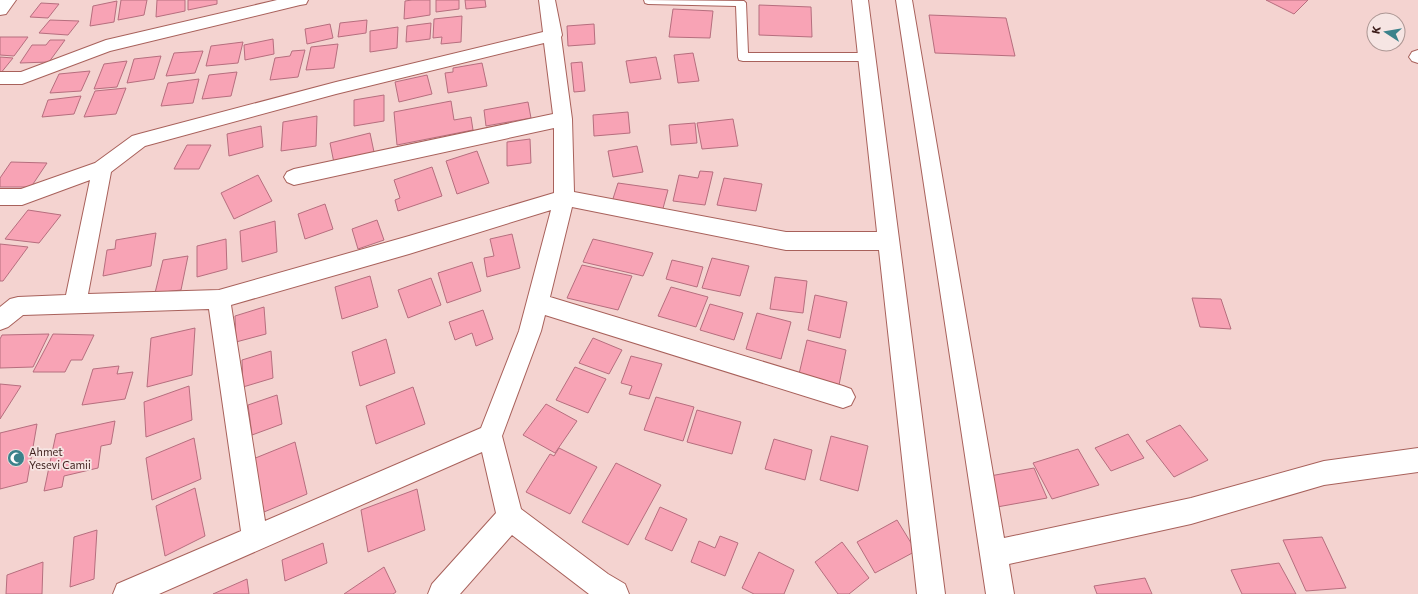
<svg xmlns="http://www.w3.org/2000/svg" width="1418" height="594" font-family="Commissioner,sans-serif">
  <rect width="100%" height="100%" fill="#f4d3d0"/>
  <path fill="#f8a3b5" stroke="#b66e7e" d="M121,0h26l-3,15 -26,5z
    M157,0h28v11l-29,6z
    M188,0h29v4l-29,6z
    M412,0h18v15l-26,4 1,-18z
    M436,0h23v9l-23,3z
    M465,0h20l1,7 -20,2z
    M1266,0h42l-14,14z
    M117,1l-3,21 -24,4 3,-20z
    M41,3l18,1 -11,14 -18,-1z
    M759,5l52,2 1,30 -53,-2z
    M673,9l40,2 -3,27 -41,-1z
    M929,15l77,3 9,38 -80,-3z
    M462,16l-1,26 -20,2 1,-7 -9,1 1,-19z
    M50,20l29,1 -11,14 -29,-2z
    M367,20l-1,13 -28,4 2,-14z
    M431,23l-1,16 -24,3 1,-16z
    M330,24l3,14 -26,6 -2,-15z
    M594,24l1,20 -27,2 -1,-20z
    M398,27l-1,21 -27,4v-21z
    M0,37h28l-14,19 -14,-1z
    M273,39l1,15 -29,6 -1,-15z
    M50,40h15l-16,22 -29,1 12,-18h14z
    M243,42l-5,21 -32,3 5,-20z
    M338,44l-4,24 -28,2 5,-23z
    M305,50l-7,27 -28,3 5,-22 15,-2 2,-5z
    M203,51l-8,22 -29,3 8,-23z
    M693,53l6,28 -21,2 -4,-28z
    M161,56l-7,23 -27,4 7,-24z
    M0,57l13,1 -13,16z
    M656,57l5,22 -31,4 -4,-22z
    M127,61l-10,26 -23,2 10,-25z
    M582,62l3,29 -11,1 -3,-29z
    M482,63l5,23 -39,7 -3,-20 8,-1v-4z
    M90,71l-9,20 -31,2 9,-19z
    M237,72l-6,24 -29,3 7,-24z
    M427,75l5,19 -33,8 -4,-20z
    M199,79l-6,24 -32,3 7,-23z
    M126,88l-10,26 -32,3 11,-26z
    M384,95v26l-30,5v-26z
    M81,96l-7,18 -32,3 6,-17z
    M451,101l3,19 17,-3 2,13 -76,15 -3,-33z
    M528,102l3,16 -45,8 -2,-16z
    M628,112l2,21 -36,3 -1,-21z
    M317,116l-1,30 -35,5 2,-29z
    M733,119l5,27 -36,3 -5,-26z
    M695,123l2,20 -26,2 -2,-20z
    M261,126l2,21 -34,9 -2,-22z
    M370,133l4,19 -40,11 -4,-20z
    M530,139l1,24 -24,3v-24z
    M187,145h24l-12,24h-25z
    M637,146l6,26 -30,5 -5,-26z
    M477,151l12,32 -32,11 -11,-33z
    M11,162l36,1 -16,24h-31v-9z
    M432,167l10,29 -44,15 -3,-11 5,-2 -6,-18z
    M700,171l13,1 -8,33 -32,-4 6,-26 19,3z
    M258,175l14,26 -38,18 -13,-26z
    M724,178l38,6 -6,27 -39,-6z
    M618,183l50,7 -6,22 -51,-7z
    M325,204l8,25 -28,10 -7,-25z
    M28,210l33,5 -22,28 -34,-4z
    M377,220l7,20 -26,9 -6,-20z
    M275,221l2,31 -35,10 -2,-31z
    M156,233l-5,33 -48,10 4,-26 8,-1 1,-9z
    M512,234l8,34 -33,9 -3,-19 10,-2 -4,-17z
    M226,239l1,30 -30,8v-31z
    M593,239l60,14 -10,23 -60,-14z
    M0,244l28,3 -25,34h-3z
    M188,256l-7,34 -26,3 8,-33z
    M712,258l37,8 -9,30 -38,-8z
    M672,260l31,7 -6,20 -31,-8z
    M472,262l9,29 -34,12 -9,-30z
    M582,265l50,11 -14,34 -51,-12z
    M370,276l8,31 -36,12 -7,-32z
    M775,277l32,4 -4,32 -33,-4z
    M431,278l10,27 -33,13 -10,-28z
    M671,287l37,10 -12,30 -38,-11z
    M815,295l32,7 -7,36 -32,-8z
    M1192,298l29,1 10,30 -31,-2z
    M710,304l33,9 -9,27 -34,-10z
    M264,307l2,27 -30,8 -1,-26z
    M483,310l10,29 -17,7 -4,-13 -17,7 -6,-18z
    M757,313l34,9 -10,37 -35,-10z
    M195,328l-3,47 -45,12 4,-49z
    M49,334l-16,33 -33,1v-29l2,-4z
    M53,334l41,1 -12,25h-11l-6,12h-32z
    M593,338l29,12 -13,24 -30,-11z
    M386,339l9,34 -35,13 -8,-34z
    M807,340l39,10 -7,35 -40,-11z
    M271,351l2,27 -30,9 -1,-27z
    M631,356l31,8 -13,35 -20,-5 3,-8 -11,-3z
    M119,366l-2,8 16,-2 -8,27 -43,6 11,-36z
    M575,367l31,12 -18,34 -32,-13z
    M0,384l21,2 -21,33z
    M189,386l3,34 -46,17 -2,-35z
    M413,387l12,37 -49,20 -10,-38z
    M277,395l5,29 -30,11 -4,-30z
    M656,397l38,10 -11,34 -39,-11z
    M546,404l31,17 -22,32 -32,-18z
    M697,410l44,12 -9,32 -45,-12z
    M115,421l-4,23 -10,2 -3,22 -34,8 -2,11 -18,4 12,-57z
    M37,424l-10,58 -27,7v-56z
    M1180,425l28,35 -34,17 -28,-36z
    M1128,434l16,24 -33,13 -16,-23z
    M831,436l37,10 -10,45 -38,-11z
    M194,438l7,41 -49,21 -6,-42z
    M774,439l38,11 -7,30 -40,-11z
    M295,442l12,52 -43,18 -11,-53z
    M559,448l38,19 -27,47 -44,-22 24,-38 4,2z
    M1078,449l21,36 -47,14 -19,-36z
    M616,463l45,22 -33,60 -46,-23z
    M1034,468l13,30 -50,9 -7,-31z
    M195,488l10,48 -40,20 -9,-50z
    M417,489l8,41 -57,22 -7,-42z
    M660,507l27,12 -15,32 -27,-12z
    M897,520l19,31 -41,22 -18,-31z
    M97,530l-3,49 -24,8 4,-50z
    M720,536l18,7 -13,33 -34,-14 8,-21 16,7z
    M1322,537l24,51 -40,3 -23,-51z
    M842,542l27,36 -20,16h-11l-23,-32z
    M323,543l4,20 -42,18 -3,-21z
    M759,552l35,18 -10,24h-30l-12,-6z
    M43,562l-1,32h-36l1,-19z
    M1279,563l17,31h-54l-11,-24z
    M384,567l12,25 -3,2h-49z
    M1145,578l7,16h-55l-3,-8z
    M247,579l2,15h-36z"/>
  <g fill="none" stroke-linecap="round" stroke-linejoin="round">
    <g stroke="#a8615b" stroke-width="2">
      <path id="service" d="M644,0l100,1 2,2 2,50h118l4,1 1,3 -1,3 -4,1h-123l-4,-1 -1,-3 -2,-51 -88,-2 -3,-1z"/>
    </g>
    <g stroke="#a8615b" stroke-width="2">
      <path id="minor" d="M0,0h16l-10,14 -6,1z
        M277,0h31l-2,4 -6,1 -190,46 -88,33h-22v-12h21l85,-32z
        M539,0h16l7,35 -1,2 11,82 2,73 212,40h91l-25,-232h16l77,594h-28l-38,-344h-93l-214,-43 -22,90 293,89 8,3 4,8 -4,8 -8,3 -298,-93 -4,16 -39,105 19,73 87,65 17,10 4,10h-40l-77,-59 -52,59h-32l4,-10 64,-71 -14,-61 -323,142h-46l4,-10 124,-53 -32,-222 -186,6 -15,12 -8,3v-23l10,-8 8,-2 48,-2 24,-115 -68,25h-22v-16h21l74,-26 37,-27 7,-2 197,-52 207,-50zM544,43l9,71 -259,55 -7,3 -3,5 3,5 7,3 260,-57v65l-145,43 -190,54 -131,4 23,-122 34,-26 191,-52zM551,210l-32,121 -38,97 -216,93 -34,-216 178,-51z
        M896,0h16l92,538 187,-40 133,-37 94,-13v24l-94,13 -133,39 -182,40 5,30h-28z
        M1418,50v13l-6,-2 -3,-4 3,-5z"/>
    </g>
    <use href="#service" fill="#fff" fill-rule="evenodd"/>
    <use href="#minor" fill="#fff" fill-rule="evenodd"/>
  </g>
  <defs>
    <g id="mosque-disc" transform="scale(0.9)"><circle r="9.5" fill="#3b828b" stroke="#f6e5e3"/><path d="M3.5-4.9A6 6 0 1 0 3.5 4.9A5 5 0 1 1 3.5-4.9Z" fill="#fff"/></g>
  </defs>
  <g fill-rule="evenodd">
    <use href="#mosque-disc" x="16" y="458"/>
  </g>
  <g text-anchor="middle" stroke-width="3.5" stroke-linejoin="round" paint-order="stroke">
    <g font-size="11" fill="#3d1f1c" stroke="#f6e5e3" text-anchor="start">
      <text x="29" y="456">Ahmet<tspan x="29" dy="13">Yesevi Camii</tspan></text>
    </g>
  </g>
  <g transform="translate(1386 32) rotate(282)"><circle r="19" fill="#f6e5e3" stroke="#ac9693"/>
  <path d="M0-3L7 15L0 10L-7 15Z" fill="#3b828b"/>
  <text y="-6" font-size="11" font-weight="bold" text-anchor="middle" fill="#3d1f1c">K</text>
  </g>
</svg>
